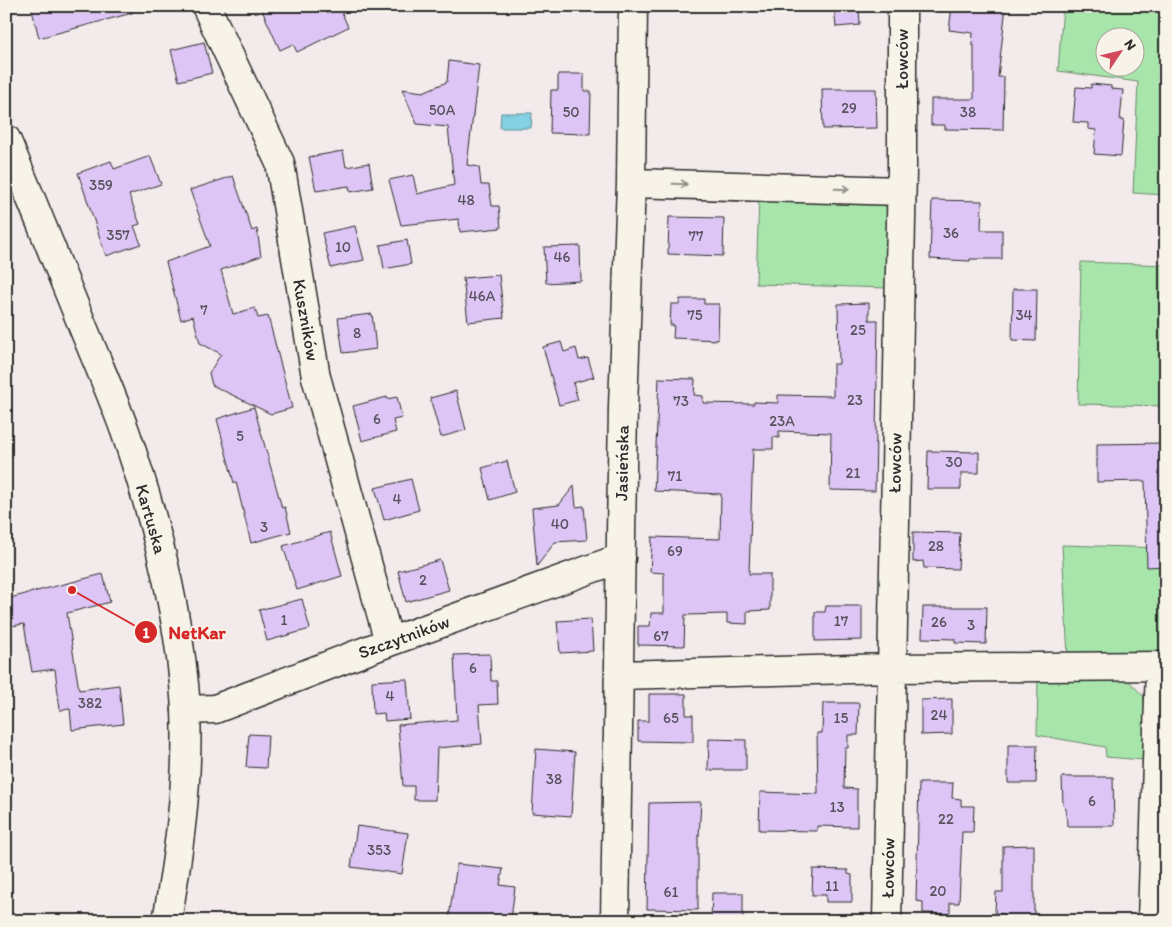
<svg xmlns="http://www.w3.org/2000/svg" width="1172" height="927" font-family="Itim,sans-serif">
  <rect width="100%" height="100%" fill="#f2eaeb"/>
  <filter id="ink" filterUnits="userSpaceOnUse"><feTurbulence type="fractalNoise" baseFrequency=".02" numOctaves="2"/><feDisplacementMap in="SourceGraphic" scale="10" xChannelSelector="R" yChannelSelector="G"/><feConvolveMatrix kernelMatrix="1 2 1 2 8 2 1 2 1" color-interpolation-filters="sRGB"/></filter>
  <g filter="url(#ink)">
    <path fill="#a8e5ab" stroke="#6a886b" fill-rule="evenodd" d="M1063,6h103v189l-33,-2 5,-111 -80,-11zM1104,38h30v30h-30z
      M759,197l116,2 13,9v80l-132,-4z
      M1081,262l85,3v141l-88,-2z
      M1062,545l104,3v108l-98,1z
      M1038,678l89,1 17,18v63l-38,-3 -1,-10 -68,-12z"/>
    <path fill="#84d1e3" stroke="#608f99" d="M501,113h31l-1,15h-31z"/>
    <path fill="#ddc5f5" stroke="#2b2b2b" d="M31,6h100l1,7 -93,25z
      M260,6h79l9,21 -51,25 -4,-8 -13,6z
      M834,6h25l1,19 -24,2z
      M952,6h54l-8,71h6l-1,53 -58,-1v-4h-14v-26h43v-54h-2l1,-12 -24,-3z
      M204,42l8,31 -33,8 -8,-31z
      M449,61l30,4 -12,100 12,2 2,18h8l3,21h7l2,22 -41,4 -1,-13 -58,6 -12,-45 24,-5 4,19 37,-9 -6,-58 -31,-3 -15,-35 21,3 24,-10z
      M558,74h26v17h7l-1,43 -40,-1 1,-43h7z
      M1091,84l20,2v3l12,1 -3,30h4l-3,36 -27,-2 2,-24 -8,-1v-6l-15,-1 3,-35 15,1z
      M822,89h54l1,39 -54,1z
      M343,151l3,16 23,-4 4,25 -23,4 -1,-6 -33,5 -7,-34z
      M150,156l11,28 -32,11 11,29 -6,2 7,18 -35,12 -28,-83 33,-12 3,8z
      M233,176l19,55 5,-2 4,27 -40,14 12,44 22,-6 3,10 10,-2 24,92 -21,6 -59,-29 -3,-12 12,-19 -21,-11 -7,-27 -12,4 -15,-58 44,-16 -20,-56z
      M932,200l50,1 -1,29h21v29h-32v2l-40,-2z
      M669,217l55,1 -1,38 -55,-2z
      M355,226l9,34 -33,8 -9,-35z
      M407,240l4,24 -27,5 -4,-24z
      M580,246l1,35 -35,2 -2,-36z
      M499,275l5,43 -36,4 -5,-44z
      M1013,289h24l-1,52 -24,-1z
      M680,299h24v5h15l-1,36 -45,-2 1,-13h-4l1,-21h9z
      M869,303v17h9l-3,171 -45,-1 1,-57 -52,-2v7l-6,-1v12h-20l-4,125h21v36l-23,1v13l-20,-1v-9l-42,1 -1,31 -46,-1v-19h12l1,-13h13v-40l-14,-1 2,-35 68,2 1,-45 -67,-3 5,-113 36,1 -1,16 9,1v7l51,1v-2l24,1v-8l55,1v-32h6l-1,-60z
      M372,314l4,35 -33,4 -5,-35z
      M561,342l3,10 12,-4 3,12 9,-2 6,19 -21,6 5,17 -19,5 -16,-58z
      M456,391l10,39 -25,7 -11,-39z
      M387,397v2l10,-2 5,21 -9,2 3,12 -34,9 -9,-35z
      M254,407l28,101 3,-1 6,25 -40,11 -15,-61 -2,1 -17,-64z
      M1166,443v123l-19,1 -2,-86 -48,1v-38z
      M928,451l51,1v21h-18v16h-34z
      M507,461l8,31 -25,8 -8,-32z
      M411,479l8,31 -35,10 -9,-32z
      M574,486l2,21 8,-1 3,34 -32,2 -18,24 -5,-58 27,-3z
      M330,532l12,44 -45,14 -14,-44z
      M913,532l47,1 -2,36 -34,-1 -1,-7 -10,1z
      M440,560l9,30 -43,12 -8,-31z
      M103,574l7,28 -43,11 12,77 40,-5 4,39 -51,6 -2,-21 -10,1 -5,-41 -23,3 -8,-48 -18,3v-28z
      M302,599l8,30 -43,12 -8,-31z
      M826,606h36v34l-47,1v-29h10z
      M923,607h64l-1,37 -31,-1v-4l-33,-1z
      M591,619l2,32 -33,2 -3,-32z
      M490,654l1,27h6l1,23 -19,1 3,39 -45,4 -2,52h-21v-14h-11l-5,-61 59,-5 -3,-65z
      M407,679l3,40 -25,2 -1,-8 -11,1 -1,-33z
      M649,694h37v21h7v27l-55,-1v-20h11z
      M952,699v35l-31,1v-35z
      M823,703h36l-1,32h-10v13h-3l-1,40 13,1v38l-40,-1v5l-58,-1 1,-38 58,2 -1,-61h5z
      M249,734l19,1 -2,33 -20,-1z
      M709,739l37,1v30h-38z
      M1008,745h29l-1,38h-28z
      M536,749l39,3 -4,64 -39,-3z
      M1062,777h51l1,49h-47l-1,-17 -3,-4z
      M919,783h34l-1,15 9,1v7h13l-1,26h-11l-3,71h-9v11l-27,-1v-11l-7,-1z
      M701,802l-2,34 -1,-1v75l-51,-1 2,-106z
      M357,826l51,7 -6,41 -51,-7z
      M1034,845v76h-30v-7l-9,-1 1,-21h7v-46z
      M457,864l46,5 -3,16 15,2 -4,31 -15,-2 -1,5h-14l-32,-4z
      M813,869l35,1v4l4,1v27h-26v-7h-14z
      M712,893h31v28h-32z"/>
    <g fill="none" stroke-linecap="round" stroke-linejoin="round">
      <g stroke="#2b2b2b" stroke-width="31">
        <path id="minor" d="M206,6l74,157 36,214 73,265
          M631,183l270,8
          M619,675l272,-7 275,-2
          M186,710l29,-1 174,-67 232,-84
          M615,921l8,-514 8,-224 2,-177
          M887,921l15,-751v-164
          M1152,921l8,-254"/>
      </g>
      <g stroke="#2b2b2b" stroke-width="31">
        <path id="tertiary" d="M6,139c25,59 49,119 73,178 15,38 32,75 46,114 31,90 55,183 61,278 3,71 -7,142 -19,212"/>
      </g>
      <use href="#minor" stroke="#f7f3e8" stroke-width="28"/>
      <use href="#tertiary" stroke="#f7f3e8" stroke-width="28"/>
    </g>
    <defs><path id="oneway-shaft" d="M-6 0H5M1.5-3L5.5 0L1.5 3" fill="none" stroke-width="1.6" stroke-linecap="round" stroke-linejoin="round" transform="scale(1.25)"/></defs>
    <g stroke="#918f8a">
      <use href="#oneway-shaft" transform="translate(680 184) rotate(2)"/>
      <use href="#oneway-shaft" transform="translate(842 189) rotate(2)"/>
    </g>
  </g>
  <g text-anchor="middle" stroke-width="4" stroke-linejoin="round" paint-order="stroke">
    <g font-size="15" fill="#58525e">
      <text x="849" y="113">29</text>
      <text x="442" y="115">50A</text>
      <text x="571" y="117">50</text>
      <text x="968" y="117">38</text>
      <text x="101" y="190">359</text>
      <text x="466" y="205">48</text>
      <text x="951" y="238">36</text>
      <text x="118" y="240">357</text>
      <text x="696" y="241">77</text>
      <text x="343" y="252">10</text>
      <text x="562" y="262">46</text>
      <text x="482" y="301">46A</text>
      <text x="204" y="315">7</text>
      <text x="695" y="320">75</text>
      <text x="1024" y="320">34</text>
      <text x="858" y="335">25</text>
      <text x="357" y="338">8</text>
      <text x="855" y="405">23</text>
      <text x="681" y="406">73</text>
      <text x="377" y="424">6</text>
      <text x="782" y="426">23A</text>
      <text x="240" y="441">5</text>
      <text x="954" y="467">30</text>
      <text x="853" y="478">21</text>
      <text x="675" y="481">71</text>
      <text x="397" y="504">4</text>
      <text x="560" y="529">40</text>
      <text x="264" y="532">3</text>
      <text x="936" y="551">28</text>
      <text x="675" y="556">69</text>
      <text x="423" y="585">2</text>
      <text x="284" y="625">1</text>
      <text x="841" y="626">17</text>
      <text x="939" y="627">26</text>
      <text x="971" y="630">3</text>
      <text x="661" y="641">67</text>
      <text x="473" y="673">6</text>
      <text x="390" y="701">4</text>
      <text x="90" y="708">382</text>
      <text x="939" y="720">24</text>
      <text x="671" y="723">65</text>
      <text x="841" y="723">15</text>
      <text x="554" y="784">38</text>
      <text x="1092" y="806">6</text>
      <text x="837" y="812">13</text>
      <text x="946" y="824">22</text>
      <text x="379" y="855">353</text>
      <text x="832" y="891">11</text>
      <text x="938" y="896">20</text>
      <text x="671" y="897">61</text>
    </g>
    <g font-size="18" fill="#2b2b2b" stroke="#f7f3e8">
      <text transform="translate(902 59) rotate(-90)" y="6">Łowców</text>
      <text transform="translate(306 320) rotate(80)" y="6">Kuszników</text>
      <text transform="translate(622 463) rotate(-89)" y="6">Jasieńska</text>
      <text transform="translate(895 463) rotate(-89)" y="6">Łowców</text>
      <text transform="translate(151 519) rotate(74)" y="6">Kartuska</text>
      <text transform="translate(404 637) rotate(-20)" y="6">Szczytników</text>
      <text transform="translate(888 868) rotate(-89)" y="6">Łowców</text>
    </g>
  </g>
  <path fill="none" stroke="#d62828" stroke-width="2" d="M72 590L146 632"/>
  <g fill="#d62828" stroke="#f7f3e8" stroke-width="2">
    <circle cx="72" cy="590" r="5"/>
    <circle cx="146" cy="632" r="12"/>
  </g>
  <g font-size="15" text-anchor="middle" font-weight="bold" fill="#fff">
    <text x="146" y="638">1</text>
  </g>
  <g font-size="19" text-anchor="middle" font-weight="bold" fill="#d62828" stroke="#f7f3e8" stroke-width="4" stroke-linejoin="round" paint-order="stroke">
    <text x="197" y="639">NetKar</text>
  </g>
  <rect width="1172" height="927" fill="none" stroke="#f7f3e8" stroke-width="25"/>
  <rect x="12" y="12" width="1147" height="902" fill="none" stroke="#2b2b2b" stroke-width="2" filter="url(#ink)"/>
  <g transform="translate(1120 52) rotate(55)"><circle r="24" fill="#f7f3e8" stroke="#a5a39c"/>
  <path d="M0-4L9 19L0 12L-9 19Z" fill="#d1495b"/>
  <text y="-8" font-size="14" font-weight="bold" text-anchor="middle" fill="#2b2b2b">N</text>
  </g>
</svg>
